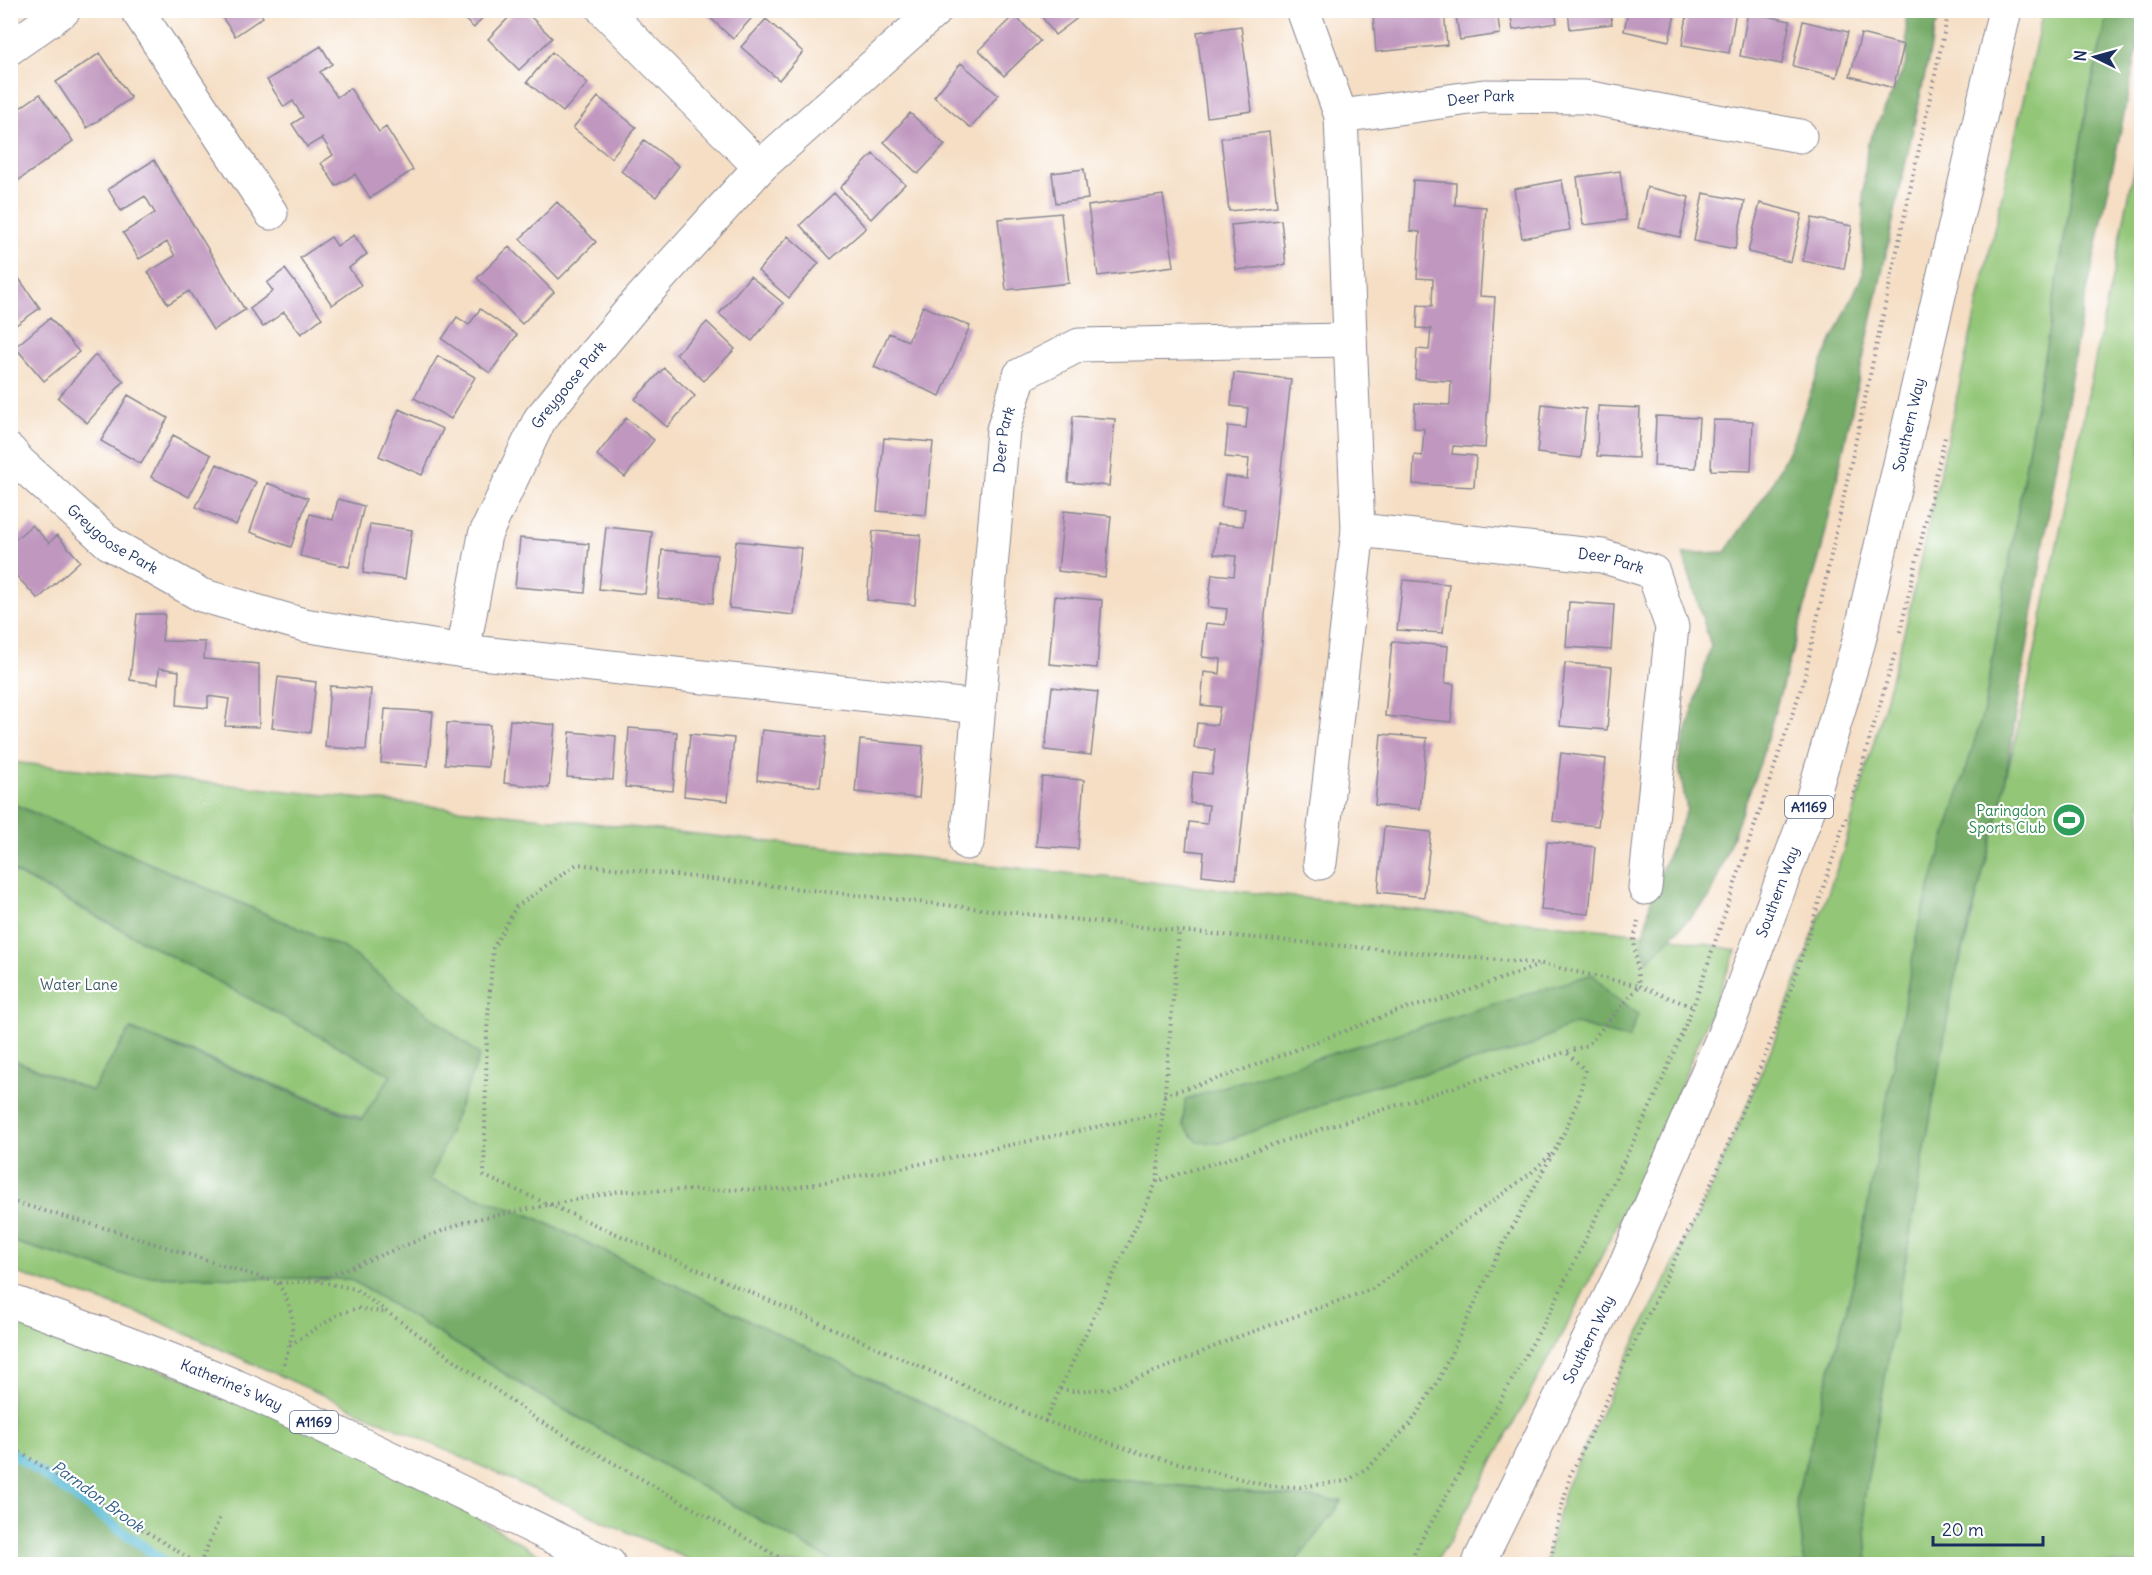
<svg xmlns="http://www.w3.org/2000/svg" width="2152" height="1575" font-family="Delius,sans-serif">
  <rect width="100%" height="100%" fill="#fff"/>
  <filter id="ink" filterUnits="userSpaceOnUse"><feTurbulence type="fractalNoise" baseFrequency=".0167" numOctaves="2"/><feDisplacementMap in="SourceGraphic" scale="12" xChannelSelector="R" yChannelSelector="G"/><feConvolveMatrix kernelMatrix="1 2 1 2 8 2 1 2 1" color-interpolation-filters="sRGB"/></filter>
  <filter id="wash" filterUnits="userSpaceOnUse"><feTurbulence type="fractalNoise" baseFrequency=".008" numOctaves="4" result="noise"/><feDisplacementMap in="SourceGraphic" scale="24" xChannelSelector="R" yChannelSelector="G"/><feGaussianBlur stdDeviation="1.35" result="paint"/><feColorMatrix in="noise" values="0 0 0 0 0 0 0 0 0 0 0 0 0 0 0 0 0 1.4 0 .05"/><feComposite in="paint" operator="in"/></filter>
  <g filter="url(#wash)">
    <rect width="100%" height="100%" fill="#f5dec4"/>
    <path fill="#93c677" stroke="#577a6a" stroke-width="1.5" d="M2043,11h66l-20,83 -105,616 -60,212 -70,358 -58,219 8,65h-259l20,-75 56,-119 91,-184 60,-139 72,-198 61,-220z
      M2141,137v1427h-273l-4,-65 90,-518 11,-36 61,-250z
      M11,762l1653,174 72,14 -78,191 -81,165 -128,236 -15,22h-140l47,-63 -266,-25 -544,-260 -102,-36 -83,-231 -335,-146z
      M10,870l382,205 -28,44 -232,-90 -40,62 -81,-32z
      M10,1241l120,35 220,3 201,123 287,162h-139l-550,-247 -138,-46z
      M11,1319l305,104 240,141h-388l-157,-113z"/>
    <path fill="#76ab68" stroke="#486d63" stroke-width="1.5" d="M1906,11h38l-9,17 -113,520 -62,215 -50,134 -62,64 -6,-16 11,-55 34,-80 -9,-48 33,-116 -28,-92 42,-2 45,-64 22,-45 31,-83 40,-86v-76l4,-52 40,-84z
      M2109,11h32v21l-64,308 -75,461 -48,180 -90,518 4,65h-64l-8,-65 58,-219 65,-357 65,-213 105,-616z
      M11,803l335,146 134,106 -50,125 101,36 544,260 267,25 -48,63h-456l-287,-162 -201,-123 -220,-3 -119,-35v-182l81,32 38,-62 231,91 30,-45 -380,-205z
      M1593,974l16,19 29,21 -9,25 -53,-15 -16,6 -37,19 -153,38 -149,56 -23,-1 -15,-17 2,-25 44,-15z
      M11,1451l157,113h-157z"/>
    <g fill="none" stroke-linecap="round" stroke-linejoin="round">
      <path stroke="#56bad4" stroke-width="10" d="M10,1451l158,113"/>
    </g>
    <g id="blocks">
      <path fill="#c097bf" d="M217,10h42l4,7 -28,19z
        M454,10h35l-15,18z
        M516,10h8l28,28 -33,32 -31,-31z
        M702,10h53l2,2 -24,27z
        M1037,10h51l-33,25z
        M1394,10h50l3,35 -71,7 -3,-37 21,-2z
        M1455,10h42l3,24 -40,6z
        M1510,10h45l2,13 -44,7z
        M1568,10h42l2,14 -42,5z
        M1628,10h48l-7,31 -45,-10z
        M1688,10h48l-7,43 -47,-8z
        M1748,12l42,9 -8,43 -42,-8z
        M1014,15l26,26 -36,35 -25,-26z
        M766,19l37,33 -24,28 -38,-33z
        M1803,21l45,11 -11,45 -44,-11z
        M1241,26l11,85 -45,6 -10,-85z
        M1861,34l43,11 -11,43 -43,-12z
        M321,46l11,18 -12,8 17,25 13,-9 29,44 7,-5 27,43 -43,28 -15,-24 -19,12 -15,-23 12,-8 -11,-17 -15,9 -15,-23 11,-7 -10,-16 -9,6 -17,-27z
        M552,52l36,31 -25,29 -36,-30z
        M100,53l31,45 -44,30 -31,-46z
        M961,63l37,32 -27,33 -37,-31z
        M40,94l33,47 -61,44 -2,-70z
        M598,97l38,30 -25,31 -38,-30z
        M910,113l35,32 -27,29 -34,-32z
        M1269,132l8,74 -48,5 -8,-73z
        M644,140l35,26 -23,31 -35,-26z
        M873,154l32,30 -34,35 -31,-31z
        M154,160l91,150 -32,20 -24,-39 -21,13 -20,-32 27,-16 -8,-14 -28,17 -16,-26 32,-20 -10,-17 -24,15 -13,-22z
        M1084,169l4,30 -32,4 -4,-30z
        M1620,171l6,49 -43,5 -6,-48z
        M1413,180l43,3 -1,22 31,2 -6,89 15,1 -10,151 -32,-2 -1,8 24,2 -2,31 -61,-3 1,-29 8,1 2,-27 -10,-1 1,-25 35,2 1,-24 -36,-2 2,-30 12,1 2,-21 -14,-1 1,-23 14,1 1,-27 -16,-1 3,-46 -10,-1z
        M1562,180l8,50 -48,8 -8,-49z
        M1647,187l42,10 -9,40 -42,-9z
        M834,193l32,35 -35,31 -31,-34z
        M1703,193l42,8 -10,48 -41,-8z
        M1163,195l11,71 -76,10 -10,-70z
        M557,202l39,40 -37,37 -39,-40z
        M1760,203l42,11 -11,48 -43,-10z
        M1061,213l8,70 -63,7 -8,-71z
        M1812,218l40,8 -8,43 -41,-8z
        M1281,220l5,45 -50,5 -5,-45z
        M354,235l13,19 -18,14 12,17 -29,20 -32,-47 31,-21 6,9z
        M788,236l31,27 -30,35 -31,-27z
        M509,247l45,45 -32,32 -45,-46z
        M10,266l30,42 -30,21z
        M285,269l37,49 -21,16 -17,-22 -21,15 -13,-18 23,-18 -6,-8z
        M750,276l33,27 -31,38 -33,-27z
        M923,306l47,20 -30,70 -66,-29 15,-34 19,8z
        M480,309l37,26 -27,38 -48,-34 15,-22 12,8z
        M50,318l29,34 -35,29 -29,-34z
        M707,322l28,27 -31,32 -28,-27z
        M95,355l29,26 -37,42 -29,-25z
        M438,356l37,21 -24,42 -37,-21z
        M664,368l31,28 -28,31 -32,-28z
        M1234,373l57,6 -55,500 -34,-4 2,-23 -18,-2 3,-28 18,2 2,-19 -19,-2 3,-31 19,2 3,-24 -21,-2 3,-25 20,2 3,-18 -19,-2 3,-33 16,2 1,-15 -19,-2 4,-34 19,2 2,-16 -19,-2 4,-33 22,2 2,-20 -22,-2 3,-30 26,2 2,-17 -24,-2 4,-31 22,3 2,-20 -24,-2 3,-31 18,2 2,-20 -17,-2z
        M128,395l40,23 -27,46 -40,-23z
        M1542,404l44,5 -5,49 -44,-5z
        M1598,406l42,2 -2,50 -41,-2z
        M399,409l44,20 -21,46 -43,-19z
        M1073,416l42,3 -6,67 -41,-4z
        M1656,416l43,2 -3,50 -42,-2z
        M626,418l28,22 -29,37 -28,-22z
        M1713,420l40,1 -2,50 -40,-1z
        M173,435l38,20 -22,42 -38,-20z
        M884,438l49,4 -7,73 -49,-4z
        M217,464l39,18 -20,43 -40,-18z
        M267,483l41,15 -17,49 -41,-15z
        M338,499l26,7 -15,61 -49,-11 10,-42 23,6z
        M1064,511l47,5 -6,61 -47,-6z
        M370,524l42,6 -7,49 -42,-6z
        M32,525l17,18 8,-8 23,26 -42,38 -28,-30v-25z
        M606,527l46,5 -7,62 -46,-5z
        M873,531l48,4 -6,70 -48,-5z
        M520,538l69,6 -4,49 -70,-6z
        M736,541l65,7 -7,67 -65,-7z
        M662,550l55,5 -4,48 -55,-5z
        M1403,580l46,4 -6,49 -46,-3z
        M1055,596l47,4 -5,68 -48,-4z
        M1569,602l45,3 -3,45 -45,-3z
        M137,614h28l-3,27 43,1 -1,17 55,5v63l-34,-1 4,-27 -21,-3v12l-31,-3 2,-34 -20,-3 -1,16 -28,-4z
        M1392,641l56,5 -3,37 9,1 -3,38 -66,-6z
        M1565,663l47,4 -5,63 -47,-4z
        M278,677l38,5 -6,51 -38,-5z
        M330,686l41,3 -5,61 -41,-3z
        M1052,687l46,5 -7,63 -46,-5z
        M385,709l48,3 -5,54 -47,-3z
        M510,720l45,5 -6,63 -45,-5z
        M447,723l43,2 -2,42 -43,-3z
        M629,728l48,4 -4,59 -48,-4z
        M762,730l64,7 -6,50 -63,-7z
        M570,732l46,4 -3,44 -46,-3z
        M690,734l44,4 -6,63 -44,-5z
        M1381,734l46,4 -7,71 -45,-4z
        M860,740l63,6 -4,52 -64,-6z
        M1561,753l45,6 -8,67 -45,-5z
        M1042,777l42,3 -6,69 -42,-3z
        M1384,827l47,5 -7,65 -46,-5z
        M1547,842l48,5 -6,67 -48,-4z"/>
    </g>
  </g>
  <g filter="url(#ink)">
    <use href="#blocks" fill-opacity="0" stroke="#888691" stroke-width="1.5"/>
    <g fill="none" stroke-linecap="round" stroke-linejoin="round">
      <g stroke="#888691" stroke-width="35">
        <g id="minor">
          <path d="M137,10l134,203"/>
          <path d="M604,10l156,157"/>
          <path d="M1303,10l38,106 17,414 -38,333"/>
          <path d="M10,48l54,-38"/>
          <path id="s1" d="M1341,116l143,-20 101,1 215,39"/>
          <path id="s2" d="M10,451l9,11 90,81 92,52 103,30 159,26 516,56"/>
          <path id="s3" d="M1358,530l244,26 51,16 19,55 -27,261"/>
          <path id="s4" d="M463,651l22,-116 55,-116 95,-114 125,-138 176,-157"/>
          <path id="s5" d="M967,843l36,-413 17,-55 59,-30 271,-5"/>
        </g>
      </g>
      <g stroke="#888691" stroke-width="35">
        <g id="major">
          <path id="s6" d="M10,1301c77,27 155,55 230,87 124,55 246,117 369,176"/>
          <path id="s7" d="M1479,1564l2,-6 142,-288 107,-250 82,-220 47,-159 146,-631"/>
        </g>
      </g>
      <path stroke="#888691" stroke-width="4" stroke-dasharray="1.5 4.5" stroke-linecap="butt" d="M1900,632l45,-195
        M1852,799l43,-146
        M1638,921l-4,19 5,46 54,21
        M1164,1095l65,-20 174,-66 45,-11 92,-33
        M1157,1181l22,-250 -602,-67 -61,43 -23,41 -6,83 -3,145 561,245 112,-240 431,-136 51,-59 -97,-22 -363,-33
        M10,1201l105,30 163,52 39,-2 38,8 183,131 253,144
        M318,1280l149,-59 153,-30 167,-2 99,-18 277,-58
        M278,1283c21,35 16,49 4,86
        M290,1345l49,-31 18,-6 29,5
        M1060,1389l13,2 35,-2 67,-25 54,-24 143,-51 159,-116 20,-19
        M1045,1421l94,32 130,33 31,1 47,-6 23,-15 41,-43 28,-44 63,-133 61,-111 16,-37 6,-28 -19,-18
        M10,1446l188,118
        M200,1564l20,-47
        M1408,1564l141,-250 108,-221 36,-86 111,-327 145,-670
        M1550,1564l7,-39 13,-49 145,-300 71,-171 60,-188"/>
      <use href="#minor" stroke="#fff" stroke-width="33"/>
      <use href="#major" stroke="#fff" stroke-width="33"/>
    </g>
  </g>
  <defs>
    <g id="stadium-disc" transform="scale(1.725)"><circle r="9.5" fill="#2e9e5b" stroke="#fff"/><path d="M0-5a6.5 5 0 1 0 0 10a6.5 5 0 1 0 0-10ZM-3.5-1.8h7v3.6h-7Z" fill="#fff"/></g>
  </defs>
  <g fill-rule="evenodd">
    <use href="#stadium-disc" x="2069" y="820"/>
  </g>
  <g text-anchor="middle" stroke-width="4.5" stroke-linejoin="round" paint-order="stroke">
    <g fill="#fff" stroke="#5f6d8e" stroke-width="1.5">
      <rect x="1785" y="796" width="48" height="22" rx="4.5"/>
      <rect x="290" y="1411" width="48" height="22" rx="4.5"/>
    </g>
    <g font-size="14" font-weight="bold" fill="#1b2f5e">
      <text x="1809" y="812">A1169</text>
      <text x="314" y="1427">A1169</text>
    </g>
    <g font-size="15" fill="#1b2f5e" stroke="#fff">
      <text dy="5" stroke="none"><textPath href="#s1" startOffset="141">Deer Park</textPath></text>
      <text dy="5" stroke="none"><textPath href="#s4" startOffset="291">Greygoose Park</textPath></text>
      <text dy="5" stroke="none"><textPath href="#s7" startOffset="1222">Southern Way</textPath></text>
      <text dy="5" stroke="none"><textPath href="#s5" startOffset="405">Deer Park</textPath></text>
      <text dy="5" stroke="none"><textPath href="#s2" startOffset="136">Greygoose Park</textPath></text>
      <text dy="5" stroke="none"><textPath href="#s3" startOffset="255">Deer Park</textPath></text>
      <text dy="5" stroke="none"><textPath href="#s7" startOffset="736">Southern Way</textPath></text>
      <text dy="5" stroke="none"><textPath href="#s7" startOffset="250">Southern Way</textPath></text>
      <text dy="5" stroke="none"><textPath href="#s6" startOffset="237">Katherine's Way</textPath></text>
    </g>
    <g font-size="15" fill="#27864d" stroke="#fff" text-anchor="end">
      <text x="2046" y="816">Paringdon<tspan x="2046" dy="17">Sports Club</tspan></text>
    </g>
    <g font-size="15" fill="#3f5c66" stroke="#fff">
      <text x="79" y="990">Water Lane</text>
    </g>
    <g font-size="16" font-style="italic" fill="#306087" stroke="#fff">
      <text transform="translate(98 1496) rotate(36)" y="6">Parndon Brook</text>
    </g>
  </g>
  <rect width="2152" height="1575" fill="none" stroke="#fff" stroke-width="36"/>
  <g transform="translate(2095 57) rotate(275)" stroke="#ffffff" stroke-width="4.5" paint-order="stroke">
  <path d="M0-4.5L10 22L0 15L-10 22Z" fill="#1b2f5e"/>
  <text y="-9" font-size="16" font-weight="bold" text-anchor="middle" fill="#1b2f5e">N</text>
  </g>
  <path d="M1933 1536v9h110v-9" fill="none" stroke="#1b2f5e" stroke-width="3"/>
  <text x="1942" y="1536" font-size="18" fill="#1b2f5e" stroke="#ffffff" stroke-width="4.5" paint-order="stroke">20 m</text>
</svg>
